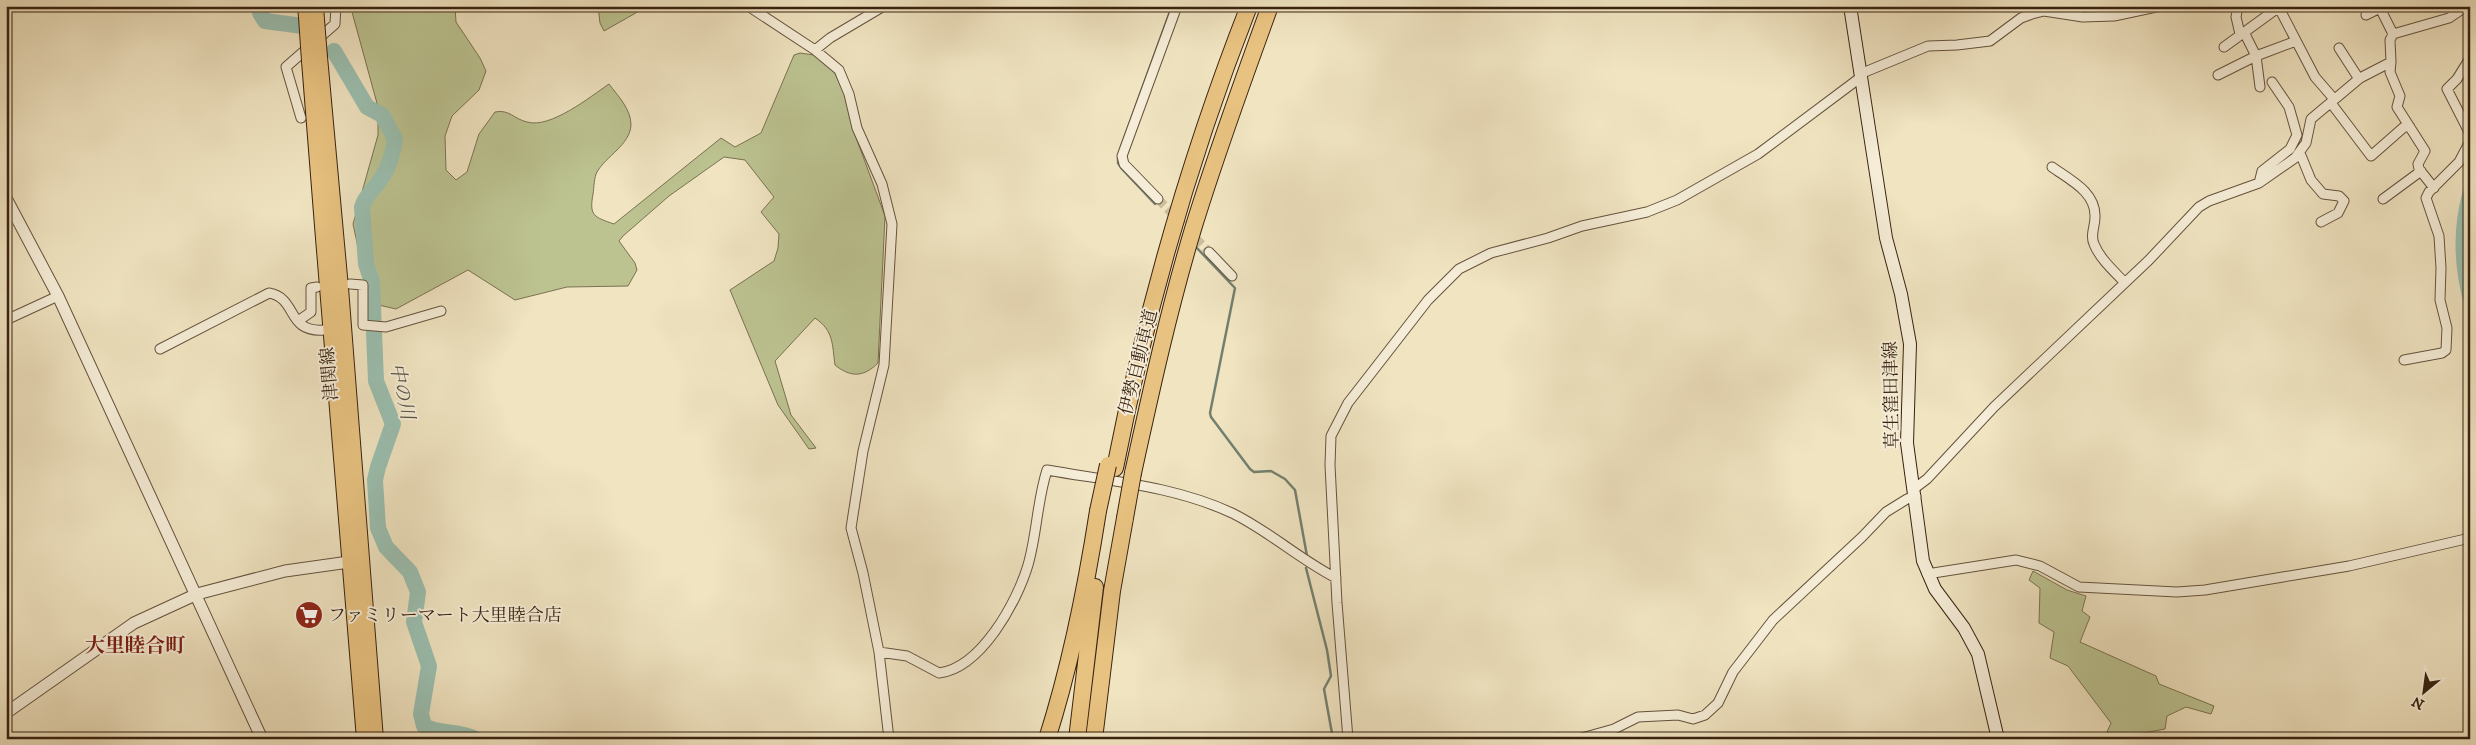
<svg xmlns="http://www.w3.org/2000/svg" width="2476" height="745" font-family="'IM FELL DW Pica','Noto Serif JP',serif">
  <rect width="100%" height="100%" fill="#f0e4c1"/>
  <filter id="stains"><feTurbulence type="fractalNoise" baseFrequency=".004" numOctaves="4"/><feColorMatrix values="0 0 0 0 .2 0 0 0 0 .09 0 0 0 0 .02 0 0 0 .5 -.17"/></filter>
  <radialGradient id="worn" r=".72"><stop offset=".6" stop-color="#630" stop-opacity="0"/><stop offset="1" stop-color="#630" stop-opacity=".3"/></radialGradient>
  <path fill="#bcc391" stroke="#7a7251" d="M353,6h102l1,16 24,36 6,13 -7,19 -27,26 -7,20 1,34 10,10 11,-8 12,-38 16,-22c14,-3 19,7 32,10 23,7 63,-25 82,-38 9,12 22,25 22,41 -1,20 -25,31 -34,47 -3,5 -3,16 -4,22 -4,22 1,23 21,30l107,-86 14,9 26,-14 33,-78 6,-2 14,2 18,13 13,25 9,39 31,84 -7,147c-14,14 -27,15 -43,2 -3,-21 -1,-34 -20,-47l-40,43 16,54 25,33 -7,1 -31,-44 -48,-115 44,-29 4,-13 1,-14 -18,-22 13,-15 -29,-37 -21,-3 -55,39 -46,40 -4,5 16,22 2,7 -9,16 -61,1 -52,13 -47,-30 -72,39 -26,-6 -17,-79 25,-89v-28l-26,-95z
    M598,6h50l-44,25 -4,-8z
    M2033,571l34,19 19,6 -4,15 8,6 -10,25 76,34 3,8 55,22 -3,8 -25,-7 -19,9 -2,13 -53,10 -5,-7 4,-9 -43,-57 -18,-8 4,-26 -15,-9 1,-35 -11,-8z"/>
  <g fill="none" stroke-linecap="round" stroke-linejoin="round">
    <path stroke="#738070" stroke-width="2.5" d="M1121,147l51,-141
      M1118,157v6l4,6 33,35
      M1195,246l40,42 -25,125 1,4 39,52 4,3 17,-1 14,8 10,11 12,66
      M1306,568l21,82 4,26 -7,13 9,50"/>
    <path stroke="#9abfb0" stroke-width="16" d="M261,6l-1,7 5,8 38,5
      M334,51l33,56 15,8 13,24c-2,13 -5,27 -13,38 -6,11 -16,17 -20,30l4,57 6,18 4,99 17,43 -15,43 -3,13 3,48 8,19 24,25 8,20 -4,30 15,44 -8,48 3,12c16,9 35,4 51,13
      M2470,195c-9,33 -8,68 0,101"/>
    <path stroke="#cbbd9e" stroke-width="9" stroke-dasharray="9 4.5" stroke-linecap="butt" d="M1158,199l51,53"/>
    <g stroke="#66523d" stroke-width="11">
      <path id="minor" d="M748,6l67,44 24,20 10,24 8,34 25,56 10,40 -8,141 -21,86 -12,77 12,45 16,79 10,87
        M2238,6l-2,11 4,17
        M2278,6l37,71 19,22
        M2379,6l14,28
        M2366,15l14,-7
        M2244,32l12,24 4,31
        M2224,47l55,-40
        M2339,48l20,31
        M815,50l15,-12 54,-32
        M2470,58l-13,21 -10,10 23,45
        M2391,62l-1,10 10,24 -3,11 28,44 -7,13 1,5 15,19
        M1860,74l68,-28 29,-1 33,-4 31,-23 11,-4 12,-3 39,6 31,-1 47,-10
        M2218,75l38,-19 40,-15
        M2331,103l40,53 33,-29h6
        M301,118l-15,-51 49,-43 1,-18
        M2300,153l11,27 12,14 16,2 5,5 -6,12 -17,9
        M2052,167c18,13 44,25 43,50 0,10 -5,18 -1,27 6,15 20,27 31,39
        M2259,183l3,-12 28,-22 7,-14 -8,-28 -17,-25
        M1158,199l-34,-35 -2,-8 55,-150
        M2383,199l38,-28
        M1209,252l23,24
        M350,284l13,1v40l23,2 55,-16
        M6,320l52,-24
        M298,321l13,-9v-24l6,-1
        M160,349l109,-56c29,5 17,40 55,37
        M2404,360l38,-7 4,-3 1,-22 -7,-28 1,-32 -2,-32 -13,-38 3,-6 30,-30 11,-21
        M1915,488l12,-9 67,-72 155,-147 50,-53 10,-6 50,-18 36,-25 11,-15 5,-24 49,-41 31,-16 -1,-22 3,-6 56,-16 18,-12
        M1927,574l89,-14 24,6 39,21 98,5 28,-2 144,-24 121,-28
        M879,652l28,4 32,17c42,-5 78,-71 89,-108 9,-31 9,-64 19,-95 62,11 127,16 185,43 37,18 67,46 104,65
        M1558,738v1
        M1348,739l-11,-136 -7,-138 1,-29 17,-33 80,-103 31,-31 32,-16 57,-15 34,-12 65,-14 30,-12 81,-46 103,-77
        M1578,739l36,-10 24,-12 40,-2 15,4 12,-4 13,-12 15,-31 40,-52 89,-83 24,-25 21,-13 9,-3"/>
    </g>
    <g stroke="#66523d" stroke-width="13">
      <path id="tertiary" d="M6,198l52,98 204,443
        M6,713l128,-90 63,-29 88,-23 71,-10"/>
    </g>
    <g stroke="#382211" stroke-width="14">
      <path id="secondary" d="M1850,6l36,232 15,56 9,50 -3,99 16,118 12,28 29,39 14,26 20,85"/>
    </g>
    <g stroke="#382211" stroke-width="16">
      <path id="primary" d="M305,6l1,11
        M316,6l1,14
        M320,57l21,231 35,451
        M309,61c18,226 35,452 55,678"/>
    </g>
    <g stroke="#382211" stroke-width="18">
      <path id="motorway" d="M1115,468c31,-157 75,-312 134,-462
        M1133,473c18,-82 36,-164 60,-244 23,-75 50,-149 77,-223
        M1047,739c24,-75 39,-151 51,-228
        M1077,739l18,-152
        M1094,739l18,-148 13,-73"/>
    </g>
    <use href="#minor" stroke="#f5edd7" stroke-width="9"/>
    <use href="#tertiary" stroke="#f5edd7" stroke-width="11"/>
    <use href="#secondary" stroke="#f5edd7" stroke-width="12"/>
    <use href="#primary" stroke="#e8c280" stroke-width="14"/>
    <use href="#motorway" stroke="#e8c280" stroke-width="16"/>
    <g stroke="#382211" stroke-width="16" stroke-linecap="butt">
      <path id="primary-bridge" d="M306,17l3,44
        M317,20l3,37"/>
    </g>
    <g stroke="#382211" stroke-width="18" stroke-linecap="butt">
      <path id="motorway-bridge" d="M1098,511l10,-46
        M1125,518l8,-45"/>
    </g>
    <use href="#primary-bridge" stroke="#e8c280" stroke-width="14"/>
    <use href="#motorway-bridge" stroke="#e8c280" stroke-width="16"/>
  </g>
  <defs>
    <g id="supermarket-disc" transform="scale(1.4375)"><circle r="9.5" fill="#8f2418" stroke="#f5edd7"/><path d="M-6-5.5h2.5l.6 2H6L4.5 2H-2.5L-4.4-4H-6ZM-1.5 3.2a1.3 1.3 0 1 0 .1 0ZM3 3.2a1.3 1.3 0 1 0 .1 0Z" fill="#fff"/></g>
  </defs>
  <g fill-rule="evenodd">
    <use href="#supermarket-disc" x="309" y="615"/>
  </g>
  <g text-anchor="middle" stroke-width="4" stroke-linejoin="round" paint-order="stroke">
    <g font-size="18" fill="#382211" stroke="#f5edd7">
      <text transform="translate(1138 362) rotate(-76)" y="6">伊勢自動車道</text>
      <text transform="translate(329 374) rotate(-95)" y="6">津関線</text>
      <text transform="translate(1891 395) rotate(-91)" y="6">草生窪田津線</text>
    </g>
    <g font-size="18" fill="#382211" stroke="#f5edd7" text-anchor="start">
      <text x="328" y="621">ファミリーマート大里睦合店</text>
    </g>
    <g font-size="19" font-style="italic" fill="#555141" stroke="#f5edd7">
      <text transform="translate(403 391) rotate(78)" y="7">中の川</text>
    </g>
    <g font-size="20" font-weight="bold" fill="#7a1f14" stroke="#f5edd7">
      <text x="135" y="652">大里睦合町</text>
    </g>
  </g>
  <rect width="2476" height="745" fill="none" stroke="#f0e4c1" stroke-width="25"/>
  <rect x="8" y="8" width="2461" height="730" fill="none" stroke="#382211" stroke-width="2.5"/>
  <rect x="12" y="12" width="2451" height="720" fill="none" stroke="#382211"/>
  <g transform="translate(2424 692) rotate(209)" stroke="#f5edd7" stroke-width="4" paint-order="stroke">
  <path d="M0-4L9 19L0 12L-9 19Z" fill="#382211"/>
  <text y="-8" font-size="14" font-weight="bold" text-anchor="middle" fill="#382211">N</text>
  </g>
  <rect width="100%" height="100%" filter="url(#stains)"/>
  <rect width="100%" height="100%" fill="url(#worn)"/>
</svg>
